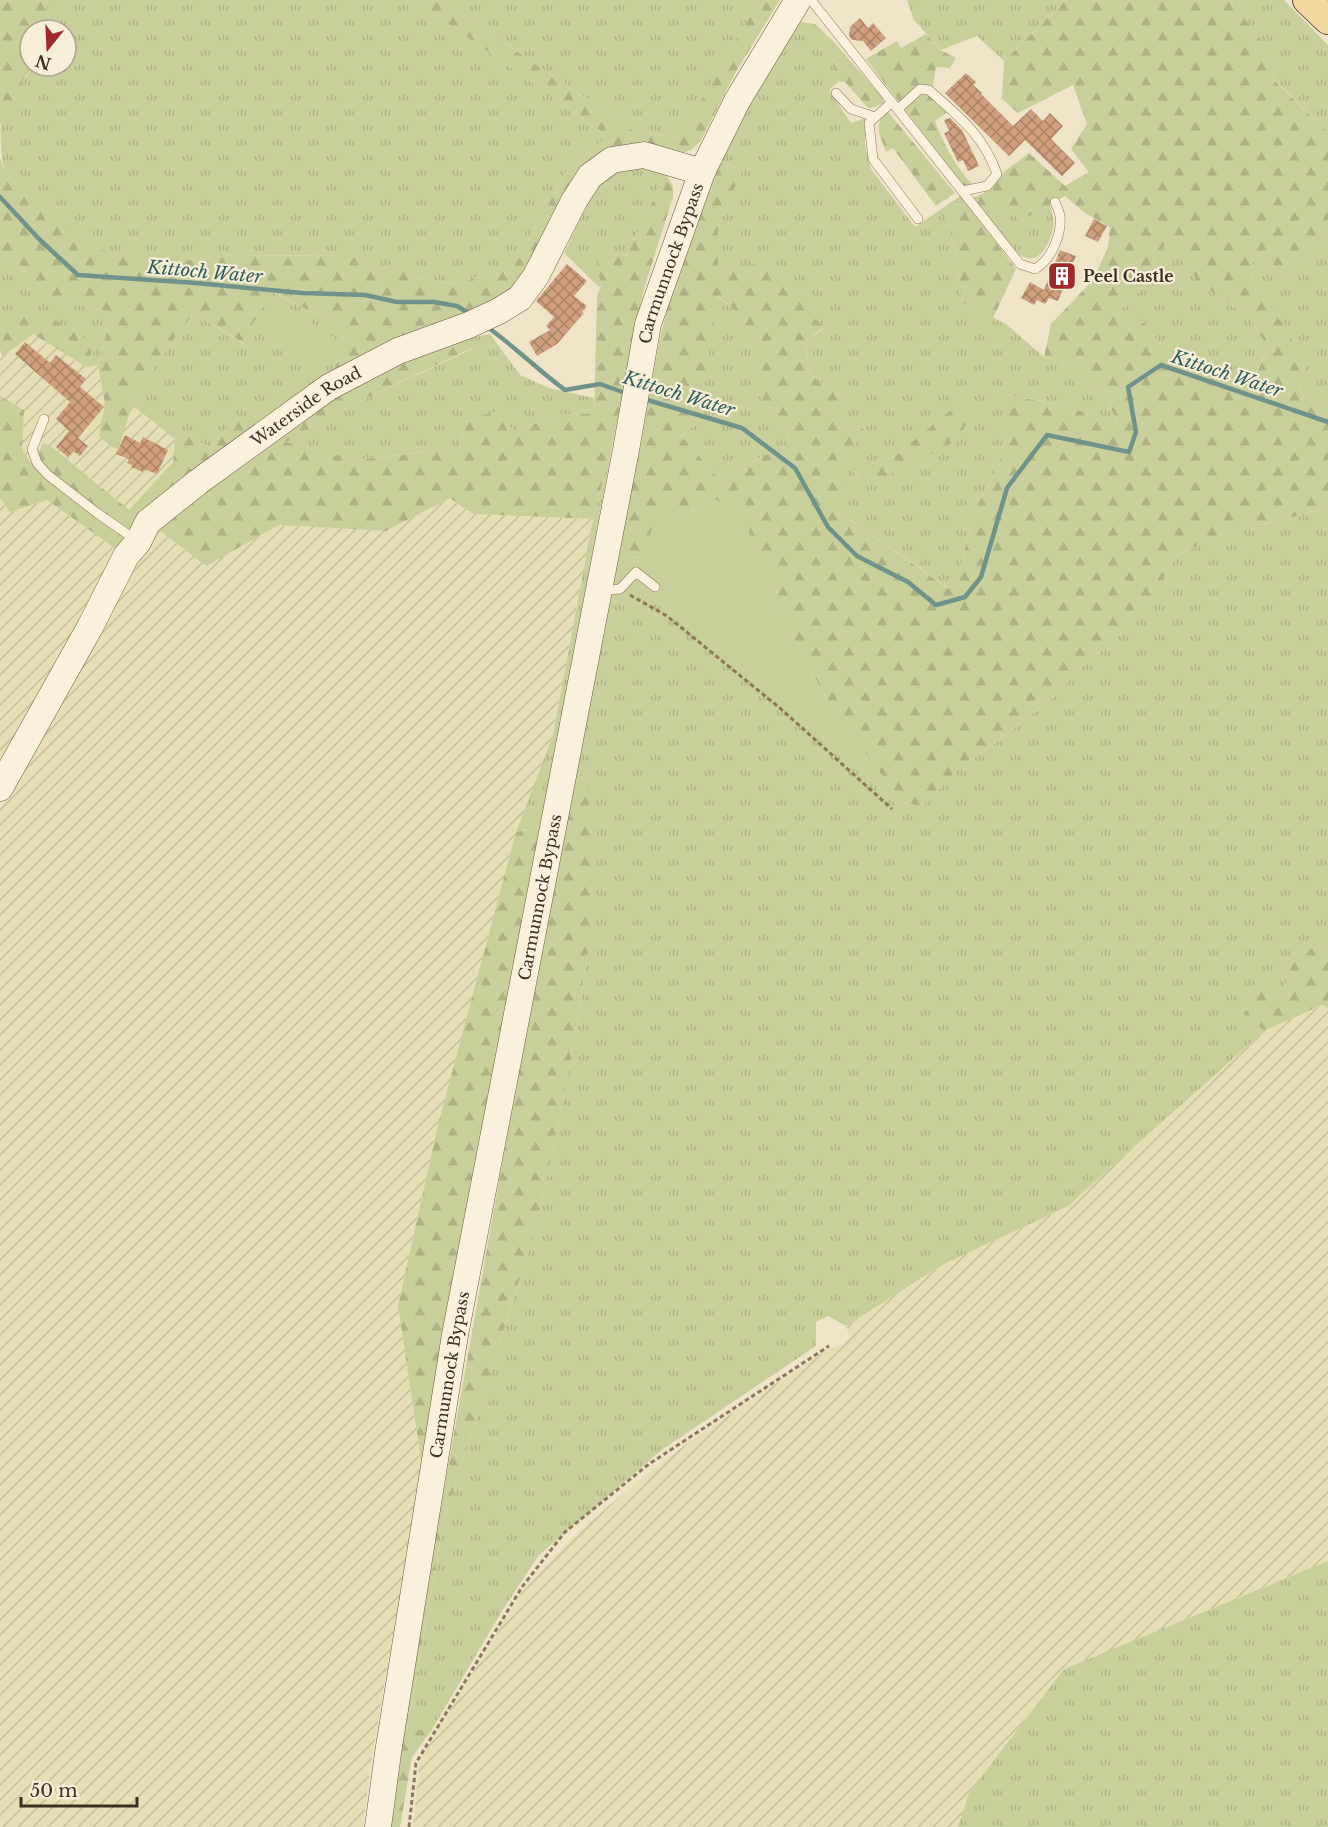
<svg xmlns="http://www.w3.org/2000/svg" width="1328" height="1827" font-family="'Libre Baskerville',serif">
  <defs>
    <pattern id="farmland-furrows" width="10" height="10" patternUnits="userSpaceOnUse" patternTransform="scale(1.5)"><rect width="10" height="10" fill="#e6deb5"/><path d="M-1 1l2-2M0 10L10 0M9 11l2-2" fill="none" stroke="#c6bf9b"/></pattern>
    <pattern id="grass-tufts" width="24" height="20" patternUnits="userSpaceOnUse" patternTransform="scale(1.5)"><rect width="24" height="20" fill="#c9cf9b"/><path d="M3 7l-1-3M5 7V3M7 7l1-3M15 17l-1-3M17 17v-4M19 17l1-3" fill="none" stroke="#aeb285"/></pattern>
    <pattern id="forest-firs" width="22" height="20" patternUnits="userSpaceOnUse" patternTransform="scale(1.5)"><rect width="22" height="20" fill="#c9cf9b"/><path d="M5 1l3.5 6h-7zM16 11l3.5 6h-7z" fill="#aeb285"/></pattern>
    <pattern id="building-cross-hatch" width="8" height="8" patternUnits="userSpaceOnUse" patternTransform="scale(1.5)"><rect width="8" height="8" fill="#cf9f7d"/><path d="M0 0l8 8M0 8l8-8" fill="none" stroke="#a98266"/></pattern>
  </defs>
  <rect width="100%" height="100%" fill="#f0e4c8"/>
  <path fill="url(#farmland-furrows)" d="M32,334l54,33 12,-2 7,39 13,45 14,-44 43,34 -2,23 -44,48 -76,-62 -10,-5 -11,22 -10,-16 2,-39 -24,-14v-37z
    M0,498l10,14 37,-12 72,51 -119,216z
    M450,498l23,16 120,5 -40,216 -37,97 -79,297 -39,177 24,160 -52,302 -7,59h-363v-1018l156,-282 50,39 73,-41 107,6z
    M1323,1005l5,3v553l-264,108 -95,124 -11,34h-545l6,-63 4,-9 100,-165 49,-52 63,-55 62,-47 131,-87 16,-5 6,-8 -4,-10 94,-60 128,-60 196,-175z"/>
  <path fill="url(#grass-tufts)" fill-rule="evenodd" d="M46,0h368l198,138 -35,14 -69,125 -6,-8 -46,15 -45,-6 -16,-14 -19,7 -23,-15 -119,-1 -73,8 -84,-19 -72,-71c-4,-13 -5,-37 -4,-51 7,-19 20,-41 34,-56h31v-36h-16z
    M441,0h318l-78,138 -47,-7z
    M907,0h159l-62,61 -27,-25 -36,14 -27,-30z
    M1230,0h54l44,45v88l-55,-55 6,-16z
    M801,22l14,2 17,16c0,15 -1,28 7,41l-10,9 22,33 14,-5v27l6,24 44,58 45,-31 3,3 -18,14 10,36 8,54 43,21 38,33 33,6 8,18 21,12 10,30 -59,-19 -51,-9 3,30 -11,43 -24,43 -16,68 -8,10 -110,-76 -1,-40 25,-44 -22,-10 7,-16 -40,-29 -3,-33 17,-12 -80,-59 -25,-4v-40l24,-55 -21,-11c23,-48 46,-98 80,-138zM958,440l-98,43 -7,-12 41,-14 11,-9z
    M649,168l17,6 -40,82 -17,-3 -11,18 3,14 -2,2 -35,-34c10,-19 28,-65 44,-76 11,-8 28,-8 41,-9z
    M1005,204l15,17 30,-17c1,7 5,17 3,24 -3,16 -14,39 -33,27 -10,-6 -23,-26 -31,-36z
    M1328,232v176l-30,-17 7,-25 -54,-91 4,-24 32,27z
    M1174,233l9,21 15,28 52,36 18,30 -14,28 -58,-21 -30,-3 -24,-31 -16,4 -10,-10 41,-43 -7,-22z
    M14,260l40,38 48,12 8,11 -12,44 -6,1 -2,-25 -90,-21v-59z
    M272,292l34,17 32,12 7,21 -11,27 -49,37 -32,11h-16l-27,32 -25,-17 -10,7 -43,-34 3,-8 31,-48 28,-36 50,31 8,-19z
    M717,296l16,13 22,38v42l32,44 1,11 -50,24 -16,14 -41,-46 17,-14z
    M490,334l30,41 29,13 45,10v16h-34l-46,17 -46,-12 -9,29 -103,12 -71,-18 61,-34 126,-59 -9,-10z
    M614,437l-73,390 -25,5 37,-97 40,-216z
    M1328,506v437l-32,11 -9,19 -2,15 -41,26 20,17 -196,175 -128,60 -94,60 -18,-10 -12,6v24l-153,103 -124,106 -35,53 -73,123 -24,-1 36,-206 95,-304 31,-150 21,-131 -13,-169 32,-169 32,3 5,-10c90,62 173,136 252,212l5,-3 20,3 39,-41 23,-14 68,-54 34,-37 24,-16 41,-48 26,-42 55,-25 48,-8z
    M1328,1561v266h-370l11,-34 95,-124z"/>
  <path fill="url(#forest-firs)" fill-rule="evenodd" d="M0,0h46l4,30h-20v36h5l-10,11 -25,47z
    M414,0h27l193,131 46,7 79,-138h21l-43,70 -37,72 -9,8 -11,4 -56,-7 -113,144 -60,33 21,24 -126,60 -60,34 71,18 102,-12 9,-29 30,-8 16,20 46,-17h34l3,-118 4,-11 -3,-14 2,-11 9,-7 17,3 40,-82 7,12v11l-30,95 -29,145 -21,82 -120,-5 -23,-16 -64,33 -107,-6 -73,41 -57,-44 -23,34 -79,-56 -37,12 -10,-14v-102l24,14 -2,39 10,16 11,-22 10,5 76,62 44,-48 2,-23 10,-7 25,17 27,-32h16l32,-11 49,-37 11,-27 -7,-21 -32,-12 -33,-17 -21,33 -7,19 -51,-31 -28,36 -31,48 -17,52 -6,-2 -13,-11 6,-32 -7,-39 12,-44 -8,-11 -48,-12 -40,-38 -14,1v-103l5,15 73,71 83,19 73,-8 119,1 23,15 19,-7 16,14 45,6 46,-15 6,8 69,-125 34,-14z
    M1066,0h164l49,62 -6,17 55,54v99l-41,46 -32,-27 -4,24 48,76 6,15 -7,25 30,17v98l-47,15 -48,8 -55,25 -26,42 -41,48 -24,16 -34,37 -68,54 -23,14 -39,41 -20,-3 -63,-83 -39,-65 -22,-49 -3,-20 -62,-87 -34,19 -36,39 -27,2 8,-63 15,-47 19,-107 12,-48 50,-134 21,11 -24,55v40l25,4 12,-7 29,21 39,44 -17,13 3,33 40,29 -7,16 22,10 -24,44v40l109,76 9,-10 16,-68 24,-43 11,-43 -7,-12 4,-18 51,9 59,18 -10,-29 -21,-12 -8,-18 -33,-6 7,-33 42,-44 15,-33 2,-20 -25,-14 -20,-17 -45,25 -15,-17 -16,15 -16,-21 13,-6 18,-20 25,-19 36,33 24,-14 -18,-23 16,-25 -14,-39 -55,28 -16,-14 2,-38zM1174,233l9,21 15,28 52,36 18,30 -13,28 -59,-21 -30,-3 -24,-31 -16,4 -10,-10 41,-43 -7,-22 10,1zM718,296l15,13 22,38v42l32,44 1,11 -50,24 -16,14 -41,-46 17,-14z
    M926,34l15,16 15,8 -6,10 -14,-1 -5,31 19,12 -15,11c8,22 22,48 38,64l-8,3 -99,-129 31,-18 4,7z
    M832,40l50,57 2,6 -9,4 -7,1 -23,-26 -6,-1c-8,-13 -7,-26 -7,-41z
    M888,112l67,81 -19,13 -43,-58 -7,4c-6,-19 -14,-26 2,-40z
    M963,199l53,70 -23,49 -30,-15 -8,-54 -10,-36z
    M17,312l26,1 47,28 2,25 -6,1 -53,-33 -31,23 -2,-8v-30z
    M958,404l17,3 -17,33 -78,40 -20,3 -7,-13 41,-13z
    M577,770l10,10 3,38v121l-21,131 -31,150 -95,304 -36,205 24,2 -19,26 -12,70h-11l11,-91 116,-650z
    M541,827l-119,639 -24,-160 39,-177 79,-297z
    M1328,943v65l-6,-3 -58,26 -20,-17 13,-24 28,-2 2,-15 9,-19z"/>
  <path fill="#c9cf9b" d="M276,298l63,44 -22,31 -63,-43z
    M714,499l35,16 1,32 26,39 3,20 22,49 39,65 63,83 -5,3c-79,-76 -162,-149 -252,-212l-5,10 -32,-3 8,-42 27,-2 14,-51 22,12z"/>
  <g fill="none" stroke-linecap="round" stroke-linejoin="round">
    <path stroke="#6f938a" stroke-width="4.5" d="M0,197l40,43 38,35 118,8 106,10 63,2 32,7h37l23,4 13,8
      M486,326c28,20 52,44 79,64l35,-6 28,10
      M644,399l98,29 53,40 33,59 29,29 51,26 28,23 29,-8 16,-20 26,-89 40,-53 82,17 7,-20 -8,-45 33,-22 167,57"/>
  </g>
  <path fill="url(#building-cross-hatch)" d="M860,18l8,10 5,-5 13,15 -15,13 -8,-10 -11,-1 -3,-4 1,-9z
    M966,73l10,9 -3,3 9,8 -1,1 32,32 18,-17 12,12 7,-8 13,13 -12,13 24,24 -13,13 -37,-36 -16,16 -64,-63z
    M950,118l12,12 17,36 -11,5 -5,-11 -5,2 -14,-29 5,-2 -5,-11z
    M1094,219l13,7 -9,16 -13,-6z
    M1060,250l16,6 -5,12 5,2 -7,18 -5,-2 -6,15 -9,-3 -4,6 -8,-4 -3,5 -13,-7 9,-16 14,8z
    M567,264l20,17 -13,15 13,10 -5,6 2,1 -27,31 -20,12 -8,-14 21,-12 -4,-4 8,-9 -18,-16z
    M25,342l25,21 6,-8 30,24 -6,8 24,20 -26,31 10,8 -8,10 -7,-5 -5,6 -12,-10 13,-16 -13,-12 14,-17 -55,-48z
    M125,435l15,8 3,-6 25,13 -11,24 -13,-5 -1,3 -12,-5 1,-2 -5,-2 2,-4 -13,-5z"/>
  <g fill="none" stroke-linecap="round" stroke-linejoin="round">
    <g stroke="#8d765c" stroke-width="10">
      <path id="lane" d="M811,0l209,264 15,5c16,-9 27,-34 25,-53 -1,-5 -3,-10 -5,-14
        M836,93l15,16 24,8
        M892,102l-23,21 4,36 45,60
        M898,109l22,-20 9,1c30,27 54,44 68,84l-10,12 -25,5
        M44,419l-12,30 5,14 11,12 49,38 39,27
        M601,591l19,-2 16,-17 19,15"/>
    </g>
    <g stroke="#6f573f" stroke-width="27">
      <g id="secondary">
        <path id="s1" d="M0,788l90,-161 36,-71 12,-14 10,-20 50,-40 131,-95 69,-36 71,-26 30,-14 21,-13 16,-22 38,-75 16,-25 22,-16 32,-5 58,17"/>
        <path id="s2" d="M378,1827l10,-74 67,-418 171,-885 22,-126 54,-152 35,-71 61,-101"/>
      </g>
    </g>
    <g stroke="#5b4430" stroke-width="30">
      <path id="primary" d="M1307,0l21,20"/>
    </g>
    <path stroke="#8d765c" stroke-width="3" stroke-dasharray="4.5 3" stroke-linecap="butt" d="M630,595l37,21 114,93 111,100
      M409,1827l7,-64 106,-176 43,-55 84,-68 180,-118"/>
    <use href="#lane" stroke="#faf1dc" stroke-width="9"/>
    <use href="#secondary" stroke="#faf1dc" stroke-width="26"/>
    <use href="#primary" stroke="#f3d9a0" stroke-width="28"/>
  </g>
  <defs>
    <g id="building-square" transform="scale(1.5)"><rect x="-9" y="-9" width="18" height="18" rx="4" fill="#9e2a2b" stroke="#f7eed8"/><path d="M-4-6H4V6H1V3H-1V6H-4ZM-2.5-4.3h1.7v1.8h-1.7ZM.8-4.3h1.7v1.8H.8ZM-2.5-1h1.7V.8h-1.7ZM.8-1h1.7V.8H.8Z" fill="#fff"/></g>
  </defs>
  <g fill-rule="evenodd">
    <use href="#building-square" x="1062" y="276"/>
  </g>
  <g text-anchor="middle" stroke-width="4.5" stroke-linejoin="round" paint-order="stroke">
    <g font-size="16" fill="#3d2e20" stroke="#f7eed8">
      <text dy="6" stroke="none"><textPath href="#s2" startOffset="1592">Carmunnock Bypass</textPath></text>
      <text dy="6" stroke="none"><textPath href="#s1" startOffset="501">Waterside Road</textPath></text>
      <text dy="6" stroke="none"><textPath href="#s2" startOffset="944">Carmunnock Bypass</textPath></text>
      <text dy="6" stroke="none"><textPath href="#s2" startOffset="458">Carmunnock Bypass</textPath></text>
    </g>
    <g font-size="16" font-weight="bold" fill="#3d2e20" stroke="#f7eed8" text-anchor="start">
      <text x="1083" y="282">Peel Castle</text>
    </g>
    <g font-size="18" font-style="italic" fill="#2f5d5a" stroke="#f7eed8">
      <text transform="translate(205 272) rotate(5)" y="6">Kittoch Water</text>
      <text transform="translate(1227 374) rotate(18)" y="6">Kittoch Water</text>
      <text transform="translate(679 394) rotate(17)" y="6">Kittoch Water</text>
    </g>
  </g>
  <g transform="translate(48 48) rotate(198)"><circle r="28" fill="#f7eed8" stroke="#ada18e" stroke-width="1.5"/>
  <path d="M0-4.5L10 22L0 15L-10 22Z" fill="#9e2a2b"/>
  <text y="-9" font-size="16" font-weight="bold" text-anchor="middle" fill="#3d2e20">N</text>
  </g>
  <path d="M21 1797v9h116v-9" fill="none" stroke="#3d2e20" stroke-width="3"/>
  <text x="30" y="1797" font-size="18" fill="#3d2e20" stroke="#f7eed8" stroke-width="4.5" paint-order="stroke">50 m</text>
</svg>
